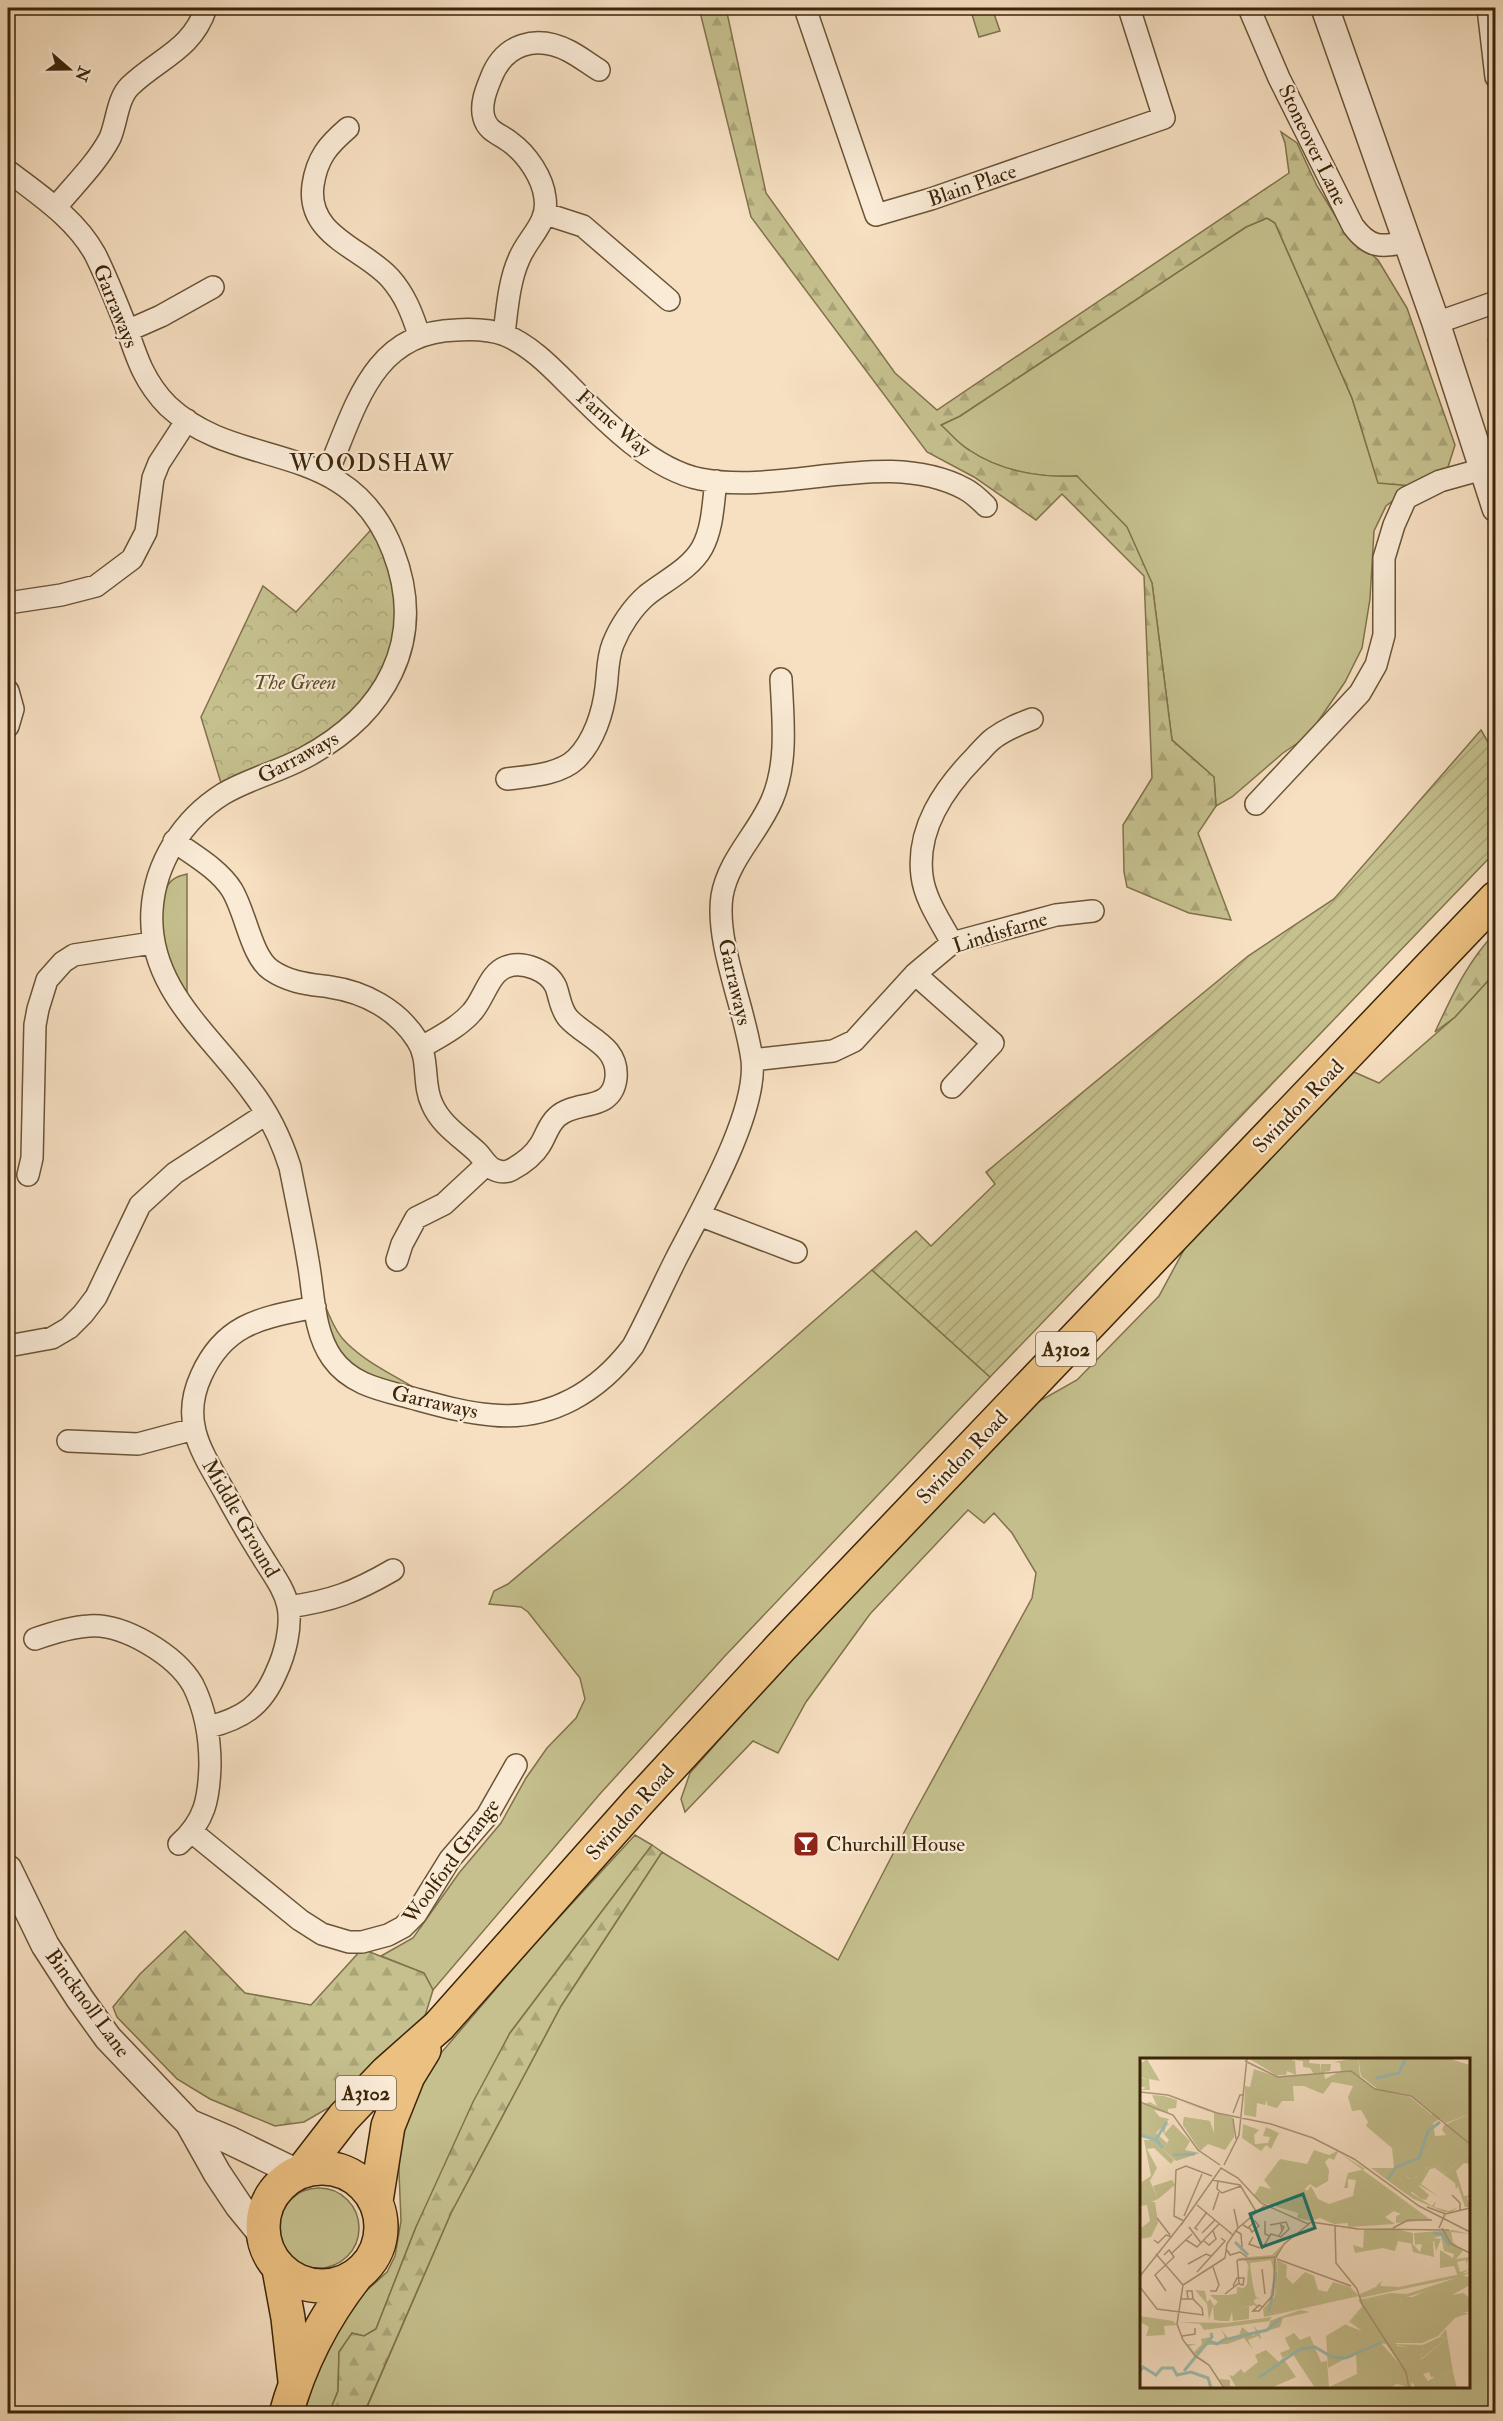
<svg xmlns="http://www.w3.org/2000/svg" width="1503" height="2421" font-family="'IM FELL Double Pica',serif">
  <defs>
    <pattern id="forest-firs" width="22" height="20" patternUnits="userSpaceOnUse" patternTransform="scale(1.5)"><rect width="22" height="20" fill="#c5c08e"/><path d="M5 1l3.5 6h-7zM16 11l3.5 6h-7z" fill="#aaa579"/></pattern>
    <pattern id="park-crowns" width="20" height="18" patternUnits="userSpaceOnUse" patternTransform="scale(1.5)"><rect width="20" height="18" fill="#c5c08e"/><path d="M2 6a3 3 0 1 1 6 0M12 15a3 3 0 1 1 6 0" fill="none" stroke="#aaa579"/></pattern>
    <pattern id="garden-furrows" width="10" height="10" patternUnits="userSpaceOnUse" patternTransform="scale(1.5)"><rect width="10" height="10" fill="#c5c08e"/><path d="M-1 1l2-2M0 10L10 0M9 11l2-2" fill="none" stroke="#aaa579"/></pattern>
  </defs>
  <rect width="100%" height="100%" fill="#f7e0c2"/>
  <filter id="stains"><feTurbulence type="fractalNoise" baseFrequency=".00333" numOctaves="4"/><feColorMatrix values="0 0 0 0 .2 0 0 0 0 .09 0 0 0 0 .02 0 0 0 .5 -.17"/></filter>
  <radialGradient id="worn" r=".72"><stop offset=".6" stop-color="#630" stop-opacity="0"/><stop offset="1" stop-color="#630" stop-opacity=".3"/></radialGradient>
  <path fill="#c5c08e" stroke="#80724b" stroke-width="1.5" fill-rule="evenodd" d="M970,8h22l8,23 -21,6z
    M1267,218l8,5 77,175 26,84 35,4 -27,20 -12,25 -4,68 -8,49 -17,34 -37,54 -25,17 -51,44 -16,9 -2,-29 -42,-37 -20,-157 -75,-107c-37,2 -77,-5 -108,-26 -11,-6 -20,-17 -28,-25l19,-9 286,-189z
    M1495,328v44l-7,-33z
    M187,874v121c-8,-13 -16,-27 -21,-41 -5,-17 -8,-54 2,-69 4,-7 11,-9 19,-11z
    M1495,973v1440l-1131,1 87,-201 110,-207 101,-154 176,108 73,-141 121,-221 4,-25 -24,-40 -18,-20 -10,10 -16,-13 -98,104 -64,88 -28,51 -25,-12 -68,71 -4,-13 9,-26 161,-182 185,-188 41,-23 82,-84 26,-48 169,-176 25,11 76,-66zM1142,2060h326v326h-326z
    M872,1270l118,107 -266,280 -125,138 -166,195 -9,-17 -43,-17 32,-18 46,-65 42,-50 25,-45 21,-30 29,-30 9,-19 -5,-21 -52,-66 -7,-5 -32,-3 5,-13 14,-7 118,-99z
    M323,1300c5,13 10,27 19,38 19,22 50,36 74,51 -60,-17 -82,-22 -93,-89z
    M635,1835l17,10 -142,188 -94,194 -40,102 -12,7 -12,-3 -13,19 -1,39 -9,22 -25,1 19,-63 31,-49 33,-30 8,-16 6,-35 -3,-73 10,-35 15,-34 18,-26 89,-104z
    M279 2228a40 40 0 1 1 80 0a40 40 0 1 1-80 0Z"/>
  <path fill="url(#forest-firs)" stroke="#80724b" stroke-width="1.5" d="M699,8h27l40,185 129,180 42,37 352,-237 -4,-30 -4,-11 16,11 20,43 27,44 34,30 29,48 48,137 -7,22 -35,19 -35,-3 -26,-85 -77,-175 -8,-5 -21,9 -286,189 -19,9c9,8 18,19 28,25 31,21 71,28 108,26l50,51 25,56 20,157 42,37 2,29 -18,27 33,87 -42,-7 -62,-26 -3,-15 -1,-47 29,-47 -8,-202 -82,-82 -26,26 -62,-43 -47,-25 -176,-235z
    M1495,933v40l-40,44 -20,15c17,-36 32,-70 60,-99z
    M652,1845l10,7 -101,154 -110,207 -87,200h-35l9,-22 1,-39 13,-19 12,3 12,-7 40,-102 57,-125 37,-69z
    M185,1931l60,62 66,12 51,-56 62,24 9,17 -8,26 -88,87 -33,19 -29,4 -65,-27 -33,-20 -60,-62 -4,-10 27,-33z"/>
  <path fill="url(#park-crowns)" stroke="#80724b" stroke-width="1.5" d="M379,521l26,90 -38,100 -143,82 -23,-76 62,-131 33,26z"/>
  <path fill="url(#garden-furrows)" stroke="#80724b" stroke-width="1.5" d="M1481,730l14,24v98l-505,525 -118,-107 44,-39 15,15 64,-62 -9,-12 262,-216 86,-57z"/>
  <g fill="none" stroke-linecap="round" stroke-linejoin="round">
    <g stroke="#6a5436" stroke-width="24">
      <path id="minor" d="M805,8l71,207 55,-16 233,-81 -35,-110
        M1249,8l30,70 74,148c17,23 28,21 54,16
        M1488,8l8,69
        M348,128c-20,17 -31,30 -35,57 -7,51 50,63 77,93 15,17 22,35 29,57
        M8,171c31,24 67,47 87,83 12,24 22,50 32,75 10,30 18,54 41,77 71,67 181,30 225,145 35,90 -8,164 -89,207 -26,14 -56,21 -81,36 -40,25 -68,69 -71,116 -5,77 57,123 98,179 18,23 31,50 40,78 6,31 13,63 18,94 6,32 5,70 24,97 19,27 50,32 80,40 26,7 53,15 80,17 59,6 107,-24 141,-69 15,-28 28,-57 42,-85 25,-49 83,-148 77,-201 -6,-49 -37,-117 -30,-164 6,-36 36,-63 50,-96 16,-37 11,-81 9,-121
        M56,207c18,-22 41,-44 54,-69 7,-16 7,-39 20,-52 29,-28 62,-36 76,-78
        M546,214l37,12 86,74
        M1436,323l60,-21
        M127,331l34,-15 52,-29
        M504,334c3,-24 5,-53 15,-75 9,-22 30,-36 26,-61 -2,-20 -18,-44 -35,-56 -10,-8 -22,-10 -26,-24 -4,-13 2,-28 7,-40 13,-34 45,-44 78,-27 10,5 20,13 30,19
        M327,474c28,-64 44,-142 129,-144 16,-1 33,-1 49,5 24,10 43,29 61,47 35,35 84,87 134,97 85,17 186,-32 265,10 8,4 15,11 21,17
        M8,603l53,-8 35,-9 36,-27 14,-27 7,-54 6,-15 28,-43
        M8,691l5,18 -5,17
        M507,779c22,-3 52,-4 69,-20 18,-18 27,-46 30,-71 2,-15 1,-29 7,-44 7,-18 20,-37 34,-49 19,-15 43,-26 55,-47 11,-20 11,-45 14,-67
        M1256,804l104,-111 16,-28 8,-30v-77l10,-33 12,-27 34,-17 43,-12
        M174,841c19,14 45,28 58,49 14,23 19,66 39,80 19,13 38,14 59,17 35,5 68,23 87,53 13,19 5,43 15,64 9,21 29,33 45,48 6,6 9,13 16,17 6,3 12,4 18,1 11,-6 23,-15 29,-25 6,-9 8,-20 17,-28 19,-18 55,-4 59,-39 3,-33 -30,-40 -48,-60 -8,-10 -8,-20 -12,-31 -7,-16 -33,-27 -50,-20 -17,6 -22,32 -34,45 -13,15 -33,25 -50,35
        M952,943c-11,-21 -27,-43 -30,-67 -6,-47 22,-87 53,-119 6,-6 12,-14 19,-19 12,-9 25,-14 38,-19
        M915,974l78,69 -41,44
        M752,1060l81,-9 21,-10 61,-67 37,-31 104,-28 37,-4
        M28,1175l4,-17 3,-133 3,-16 9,-29 16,-18 11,-7 78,-12
        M699,1215l97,37
        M397,1260l5,-16 14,-26 28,-14 43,-40
        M8,1346l44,-8 17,-10 14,-14 13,-17 44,-92 35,-32 91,-59
        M68,1441l70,3 56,-15
        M288,1607c44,-6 67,-15 105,-37
        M35,1639c17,-6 36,-12 54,-13 34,-3 87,29 104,59 13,26 17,52 17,80 -1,34 -5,56 -31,79
        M209,1727c34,-9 53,-21 67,-54 9,-19 16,-46 12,-67 -4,-18 -16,-33 -25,-48 -14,-22 -27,-45 -39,-67 -22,-39 -44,-69 -23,-115 24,-54 62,-58 114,-69
        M192,1832l108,88 22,14 27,8h13l26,-7 15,-8 13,-13 34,-55 37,-43 29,-51"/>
    </g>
    <g stroke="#6a5436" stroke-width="30">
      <path id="tertiary" d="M1325,8l111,315 60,185
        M8,1869l37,76 35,54 28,39 81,85 28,50 22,33 23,28
        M189,2123l40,17 68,33"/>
    </g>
    <g stroke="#3b2508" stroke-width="36">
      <path id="primary" d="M263 2227a59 59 0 1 1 118 0a59 59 0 1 1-118 0Z
        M303,2170l41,-53 43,-45 52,-46 199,-224 143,-155 715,-749
        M376,2201l12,-75 20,-50 16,-26
        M279,2269l9,49 7,63
        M286,2414c14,-51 38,-97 70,-138"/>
    </g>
    <use href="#minor" stroke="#faebd7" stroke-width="21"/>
    <use href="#tertiary" stroke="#faebd7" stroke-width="27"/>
    <use href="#primary" stroke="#ecc081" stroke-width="33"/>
  </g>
  <defs>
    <g id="bar-square" transform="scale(1.35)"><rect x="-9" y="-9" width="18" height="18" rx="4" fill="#8f2418" stroke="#faebd7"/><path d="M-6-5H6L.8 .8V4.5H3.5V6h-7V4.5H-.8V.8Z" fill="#fff"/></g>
  </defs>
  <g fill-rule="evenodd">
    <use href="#bar-square" x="806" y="1844"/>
  </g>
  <g text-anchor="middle" stroke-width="4.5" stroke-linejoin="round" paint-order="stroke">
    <g fill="#faebd7" stroke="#746046" stroke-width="1.5">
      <rect x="1036" y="1332" width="60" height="34" rx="4.5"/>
      <rect x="336" y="2076" width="60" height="34" rx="4.5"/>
    </g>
    <g font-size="20" font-weight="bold" fill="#3b2508">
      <text x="1066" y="1356">A3102</text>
      <text x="366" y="2100">A3102</text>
    </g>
    <g font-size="21" fill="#3b2508" stroke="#faebd7">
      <text transform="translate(1313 145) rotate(64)" y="7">Stoneover Lane</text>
      <text transform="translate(972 185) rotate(-19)" y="7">Blain Place</text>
      <text transform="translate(116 306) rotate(68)" y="7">Garraways</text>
      <text transform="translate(614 423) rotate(41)" y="7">Farne Way</text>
      <text transform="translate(298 757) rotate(-28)" y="7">Garraways</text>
      <text transform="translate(1000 932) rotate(-17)" y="7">Lindisfarne</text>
      <text transform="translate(735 982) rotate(77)" y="7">Garraways</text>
      <text transform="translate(1298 1106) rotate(-46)" y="7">Swindon Road</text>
      <text transform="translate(435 1402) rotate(13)" y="7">Garraways</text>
      <text transform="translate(962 1457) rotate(-46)" y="7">Swindon Road</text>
      <text transform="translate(241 1518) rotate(60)" y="7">Middle Ground</text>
      <text transform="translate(630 1812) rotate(-48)" y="7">Swindon Road</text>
      <text transform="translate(451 1861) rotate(-54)" y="7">Woolford Grange</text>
      <text transform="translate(88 2003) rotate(54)" y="7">Bincknoll Lane</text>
    </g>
    <g font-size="21" font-style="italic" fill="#5e4c2a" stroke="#faebd7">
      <text x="295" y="689">The Green</text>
    </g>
    <g font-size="21" fill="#3b2508" stroke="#faebd7" text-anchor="start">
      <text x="826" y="1851">Churchill House</text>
    </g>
    <g font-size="24" letter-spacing="1.5" fill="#3b2508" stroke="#faebd7">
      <text x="372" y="471">WOODSHAW</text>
    </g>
  </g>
  <g transform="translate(1140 2058)">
    <rect width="330" height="330" fill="#f7e0c2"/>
    <path d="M108,0h45v3l5,-3h12l-1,5 11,1v9l1,-9h10l-1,7 -6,1 1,7 16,-8 -1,-8 -6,-1 24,-4 2,19 14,11 36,9 22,18v-8l6,-7 16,3 -7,3 -2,10 -12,7 2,13 11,-1 -4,-5 2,-5 26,-11v36l-23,23 -4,-2 4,5 -11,-10 -9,2 -8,18 10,9 -3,5 -5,-1 -10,-8 7,-15 -8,3 -2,7 1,-8 -7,-5 -3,5 7,10 -4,3 -31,-23h23l-2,-20 -26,-22 2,-4 -7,-12 -9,1 -4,-14 5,-11 -21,-4 -9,12 -19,-8h-11l1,15h-12l-5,7 -10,-3v-5l-2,5 -8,-2 -1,14 -12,-2 1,-29 5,1 4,-18 24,8 36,-3 -4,-6 -7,-1v-6l-8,-1 1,15 -9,-4 -1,4h-10zM7,1l13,22 -11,-2 1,11h-10l6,-2 -6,-2v-9l8,3 -8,-4v-12zM12,37l12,1 70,22v19l-9,13 -17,-6 -8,7 -17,-26 1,-8 26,4 4,12v-20l-37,-13 -1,8 -8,1v4l-14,-3 6,7 9,2 -5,7 9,-3 -7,3 -2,8 -3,-6 -5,5 11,10 -4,6 11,11 -3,4 -17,-16 -7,1 10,19 -7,13 8,18 -7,3h4l3,21 -7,14 -11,2v-10l10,-8 -3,-16 -7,1v-23l11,-7 -7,-36h11l-15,-4v-31l10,-3 7,4zM103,66l16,6 -5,5 1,9 13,-1 2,-6 -7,-1 3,-9 13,6 -8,16 -5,-4 -5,6 -19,-13zM174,92l15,5 8,-4 94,69 -35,3v-7l5,-2 -7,-3 -9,6 10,7 -47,3v-4l-14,1 -14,-6 -9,3 -14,-3 1,-5 -37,-11 -7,-7 6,-9 11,3 -7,-9 16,-21 27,5zM198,94l27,17 -17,4 -4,15h4v-9l8,1 -3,16 -24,8 -11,-5 -7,-13 -4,5 -2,-2 5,-5 6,4 12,-7 1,-11 -4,-8 4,-4 5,2zM251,170l22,5v11l-15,-3 -3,10 -12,-3 -28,5 -2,-8 10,3 1,-18zM313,172l17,4 -19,-2 2,10 10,9 -7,8 14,-2 -4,7v-4l-9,2 3,10 10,-3 -12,7 -4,-10 -14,2v-18l13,8 1,-4 -10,-3 -3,-15 -8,2 8,1 -5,12 -2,-10 -19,4 -1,-12zM137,202l10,5 -1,12 7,7 12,-12 9,4 4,14 9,2 6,-10 17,5 9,9 -95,21 -1,-8 12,-13 3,-13zM108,207l8,33 -3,3 7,7 -6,-3 -15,4 10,-3v13l-16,2 -1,-9 -3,9h-7l-8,-1 -1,-14 -4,14 -2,-16 -12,-14 10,1 2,11 3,-3 4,7 4,-4 -8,-7h30l-3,-1v-7l7,1 3,-4zM330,219v8l-18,10 11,-2 7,5v13l-7,2h7l-15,5 -17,18 -16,7h-35l-24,-40 6,-5 31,-2v7l38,-18zM0,258l33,5 4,4 -13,1 1,9 -19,1 3,-9 -9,-5zM306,271l7,43 -22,5 -2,-5 -6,2 5,7 5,-3 12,10h-29l-4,-6 -1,6 -14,-4 -7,4h-75l-23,-35 -9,5 13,19 -25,11h-46l-6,-9 11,1v6l6,1 -7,-12 4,1 8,-7 3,4 14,-11 -3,-7 11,-5 13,12 4,-4 -3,-5 10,-4 -5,-11 9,-5 6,7 10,-4 11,26 6,-1 2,26 28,-13 -1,-20 25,-11 24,27 3,-23 -17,-3 31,1 16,-6zM302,278l5,2 -26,22 2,-15z" fill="#c5c08e" fill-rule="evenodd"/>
    <path d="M330,92l-1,14 -5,-1 -8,8 8,25 6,-1 -3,3 3,9h-5l-7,-21 -2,3 -1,-6 -20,-15 -5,1 -9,15 17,12 -19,-11 8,-17 9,-2 11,10 -5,-5 5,2zM262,114l7,7 10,-3 -8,17 21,13 4,-5 -2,6 15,4 10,-4 -8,5h-7l-30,-13 -12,-8 4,-3 -7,-10zM142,187l-6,11 2,28 -4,13 2,-17 -5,-20 -21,3 4,32 7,5 -4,-2 -5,5 -8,-9 -12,2h-8l20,-4 9,9 3,-3 -4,-5 -3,-26 -3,-6 -9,-3 35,-3zM330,214l-7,4 7,1 -63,20h5l1,17 -12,-3 -1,-14 -32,1 -4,5 7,13 -9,-10 -12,16 -2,1 14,-17 -4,-6 33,-7 16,1 49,-16 -96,20v-4l18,-8h-21h19l6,-5 -2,5 19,1zM160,252l10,2 -27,6 -3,9 -20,6 1,7 -3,-4 -10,4 5,10 -9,-12 -16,6 -22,1 -10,10 12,8 -12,-6 -9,-13h10l-8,2 5,6 8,-8 -1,-5 10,-2 -1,-4 3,3 -3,5 9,2 6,-6 -4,-8 7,9 11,-3 3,-8 11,9 4,-3 -4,-8 6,7 9,-3 2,-8 -66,9 -4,-6 -21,-2 48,1 45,-6 -3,4zM206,266l10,28 25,-10h14l2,4 11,1 4,19 -7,4 -19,-26 -5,-1 -25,11 -28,-19zM302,278l5,2 -26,21 2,-14zM282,288l-5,19 3,-2 1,5 -7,5 -5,-26zM309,293l2,15 -9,1 -1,-3v5l-16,3 -3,-10 18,-1v-9zM313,314l4,16h-12l-10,-7 -2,-5z" fill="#c5c08e"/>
    <path d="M293,183l1,16 -21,-5 -2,-10 9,10 2,-7 -6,-3z" fill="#c5c08e"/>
    <path d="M218,0h89l23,7v49l-24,9 -36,-28 -31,-5 -18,-14zM44,59l26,4 3,18 -7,2 -5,-11 -9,-1 -1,6v-6l-8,-3zM33,66l17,17 -5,9 15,3 -24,8 -13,-12 6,-9 -5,-6zM32,122l3,5 -17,14 -5,-13zM224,246l23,38 -20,5 -39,21 -2,-32 20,-11 16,6 -12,-9z" fill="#c5c08e"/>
    <path fill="none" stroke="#9dbdb1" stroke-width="3" d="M236,20l23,-5 7,-15M0,77l16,5 7,8M16,81l11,-17M33,97l22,-1M248,121l8,-12 23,-9 9,-27 12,-9M293,175l9,1 7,11M95,184l13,13M129,254l7,-40M88,281l39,-9 14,-12M69,283l8,3 10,-6M0,313l3,-4 13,8 6,-7h11l4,7 14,-3 17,6 3,10M44,313l28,-34 -1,-4M118,320l42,-29 15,-2 17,10 14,1 36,-16"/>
    <path fill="none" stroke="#ac9578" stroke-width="1.5" d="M105,3l33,16 73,-6 24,18 36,7 59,48M0,34l28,3 49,18 54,11 42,14 41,21 65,47 51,26M0,44l33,13 25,35 22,15M93,55l7,-18h4M93,61l3,20M84,107l15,-30 8,-77M72,122l28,5 17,28M78,123l-1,8 5,4 19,-7M312,137l8,8v7M57,147l36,30M287,149l19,7M94,151l4,19M73,152l6,-18M44,158l18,-42M17,160l13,17M44,163l-10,-5 2,-46 10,-4 26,10M125,163v13l5,2M171,164l47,7 91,1M41,167l40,-57 17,10 23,25 47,21 4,-2M103,167l5,3 7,-7 4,5 -7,6 -3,-5M195,168l1,37 21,26 5,15 44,68 3,16M49,169l12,16M253,170l15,-8h24M299,170l6,-14 25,-6M302,170l9,16 19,9M58,172l-3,-2 12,-16M96,173l5,3 1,13M62,175l13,-13M139,178l5,-9 -3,-2 1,5M113,179l-4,7 11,4M14,182l4,3 8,-8 6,2M46,182l11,7 22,-23M64,183l5,4 7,-6 -3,-8M122,191l9,-15 10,3 8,-8 -3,-7 -16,3M87,192l3,5 10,-3 7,5M32,195l20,-19M16,196l27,31 -6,39 6,16 12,16 14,9 15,23M24,197l5,-5 5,7 -19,18 11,16M136,199l8,-13 25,-20M85,200l2,-14 10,-15 28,-24M137,201l74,27M97,202l40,-3M48,206l18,-10 5,2M122,211l3,25M57,214l28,-31 -4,-3M0,218l43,-54M43,227l42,-27M93,228l4,-8h7l-1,7 -4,-1M0,229l17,22 46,6 -1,-7 -9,-9h-13M70,233h6l3,-6 -6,-18M85,236l14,-11 -2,-23M48,241l-1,-8h5l1,8M122,249l-3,-2 -6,6h6l14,-16 2,-37M42,278l13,-2v-6"/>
    <path fill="#0f766e" fill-opacity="0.15" stroke="#0f766e" stroke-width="3" d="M163,136l12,34 -53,19 -12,-33z"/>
    <rect width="330" height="330" fill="none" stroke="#3b2508" stroke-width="3"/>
  </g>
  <rect width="1503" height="2421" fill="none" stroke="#f7e0c2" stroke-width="30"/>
  <rect x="9" y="9" width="1485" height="2403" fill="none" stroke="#3b2508" stroke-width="3"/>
  <rect x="15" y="15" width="1473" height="2391" fill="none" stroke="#3b2508" stroke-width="1.5"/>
  <g transform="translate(69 69) rotate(110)" stroke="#faebd7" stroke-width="4.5" paint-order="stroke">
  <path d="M0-4.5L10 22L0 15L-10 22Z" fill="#3b2508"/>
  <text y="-9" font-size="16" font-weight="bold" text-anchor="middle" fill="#3b2508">N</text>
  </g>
  <rect width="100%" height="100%" filter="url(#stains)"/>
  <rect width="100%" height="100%" fill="url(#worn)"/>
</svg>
